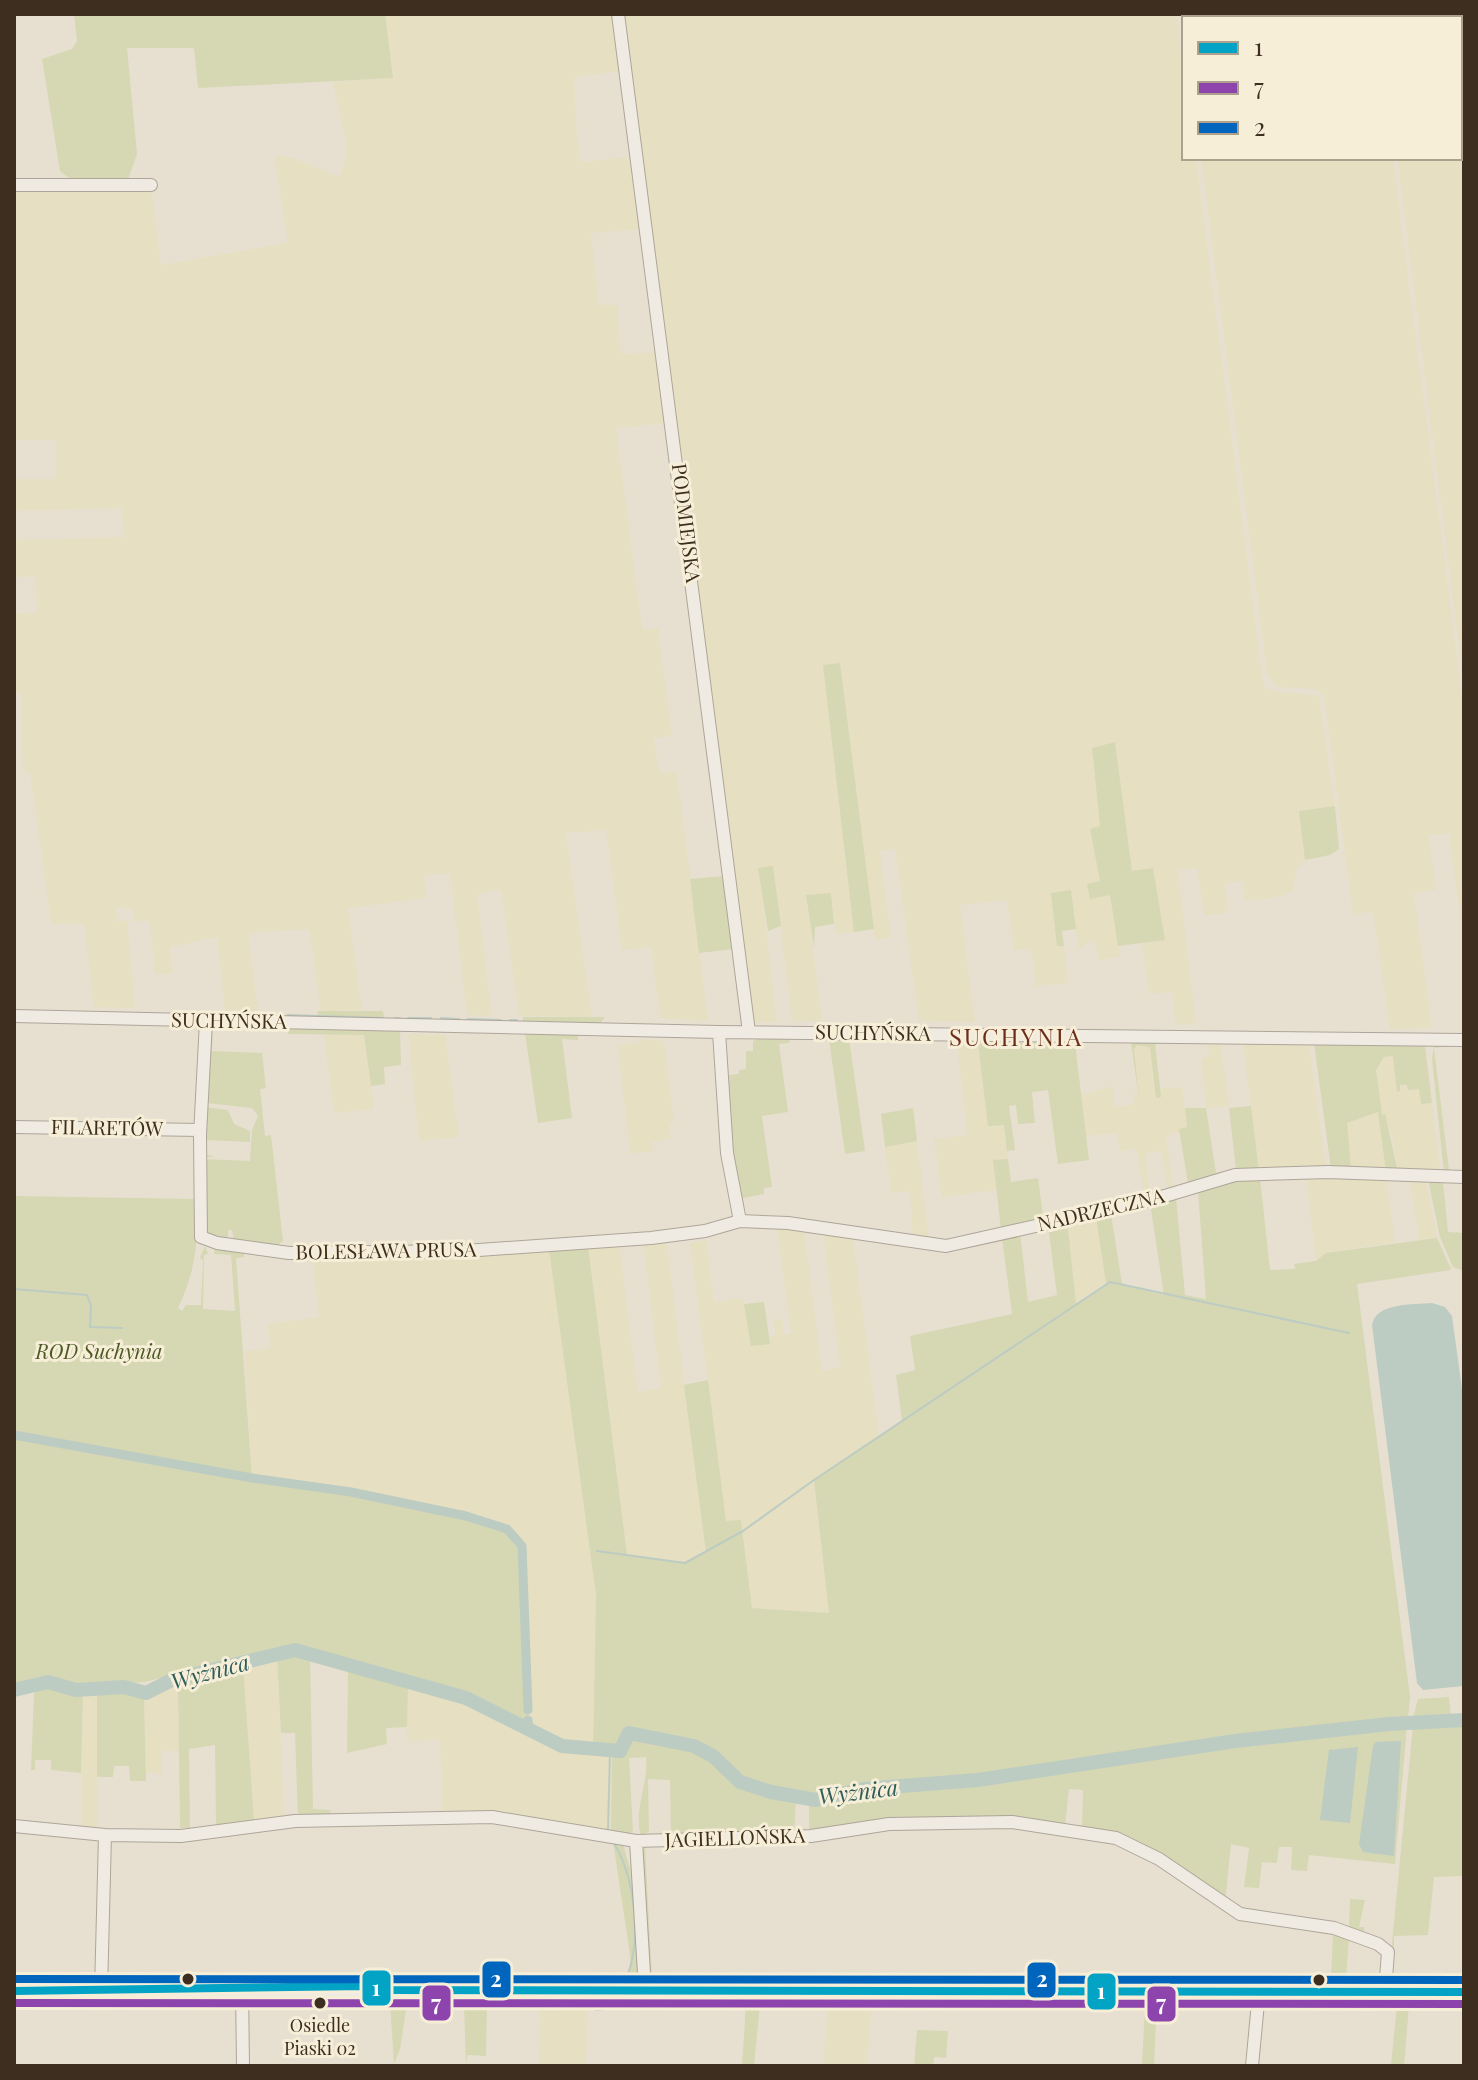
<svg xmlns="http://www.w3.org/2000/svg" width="1478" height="2080" font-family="'Playfair Display',serif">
  <rect width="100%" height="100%" fill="#e7e0d1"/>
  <path fill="#e6dfc2" d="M385,14h229l8,57 -48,6 3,63 4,22 53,-5 9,72 -52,4 8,72h18l4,49 38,-2 8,71 -51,5 26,201 16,-1 14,108 -18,2 5,35 18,-1 31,249 -48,-3 -9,-71 -29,3 -16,-120 -40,3 26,184 -73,-1 -18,-127 -24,5 15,122 -25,-1 -17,-142 -26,3 2,22 -78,10 14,102 -41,1 -12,-82 -61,4 10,79 -33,-1 -8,-74 -47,10 3,26 -18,2 -5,-54h-17v-11l-8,-2h-9l1,13h10l8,87 -41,-1 -10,-83h-33l-21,-152h-7l-2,-80h-7v-78l23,-1 -2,-37 -21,1v-37l110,-3 -2,-29 -108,3v-32h42v-39h-42v-255h137l10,80 127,-22 -14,-87 16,1 48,19 3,-3 6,-24 -14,-67 60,-4z
    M621,14h555l8,63v81h12l66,517 3,12 8,4 46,5 16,110 -36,5 6,49 -8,8 -4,22 -10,6 -38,5 -2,-20 -18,2 3,30 -24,2 -7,-47 -19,2 18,154 -20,1 -4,-33 -23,2 -7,-50 16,-3 -6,-73 -20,4 -17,-130 -23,6 8,79 -10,2 10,53 -13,3 23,10 10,62 -22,3 -3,-20 -17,9 -7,-59 -20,3 7,53h6l4,37 -32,3 -5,-37 -17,1 -7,-50 -47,5 15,117 -56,-1 -24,-172 -15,2 11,86 -16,3 -35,-277 -17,3 31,266 -18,2 -5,-41 -25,2 16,126h-30l-19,-154 -14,1 18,154h-26z
    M1181,14h194l1,4h-192v19z
    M1379,14h85v672l-67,-528h63v-140h-81z
    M1201,158h192l71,555v203h-4l-11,-83 -20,2 7,55 -22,3 18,135 -42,1 -17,-117 -20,2 -29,-217 -7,-8 -40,-2 -10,-12z
    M408,1034l37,1 14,102 -40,4z
    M324,1035h40l10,74 -40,4z
    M640,1039l24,2 10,81 -5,1 2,16 -19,3 1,9 -23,3 -12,-109 22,-2z
    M957,1042l21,1 10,82 16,-1 4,35 -15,2 3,29 -54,7 -8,-58 33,-4z
    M1221,1044l8,62 -23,2 -5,-50 8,-1 -1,-12z
    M1309,1044l17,124 -67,3 -16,-126z
    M1137,1045l13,2 6,50 4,-8 22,-2 6,41 -22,8 7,52 -5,1 -7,-38 -16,3 5,40 -5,1 -9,-47 -16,3 -3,-18 -31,3 -5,-41 31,-9 3,21 19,-3 -1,-10 5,-1 -4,-45z
    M1393,1056l7,29 19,3 2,16 11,-1 8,68 -42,-2 -6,-34 -10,-20 -6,-45 8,-13z
    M1379,1112l7,60 -35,-3 -4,-46z
    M917,1141l12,99 -16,-1 -3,-48 -19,2 -6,-46z
    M1306,1176l80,3 9,63 -69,11 -10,8z
    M1426,1182l11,56 -18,2 -9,-57z
    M1096,1217l10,66 -30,20 -9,-80z
    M777,1227l27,2 18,142 18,-4 -17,-136 29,5 2,9 25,191 -65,44 15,133 -77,-5 -11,-88 -15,2 -36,-279 16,-3 8,62 29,-4 8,48 19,-3 -1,-6 6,-1 -1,-16 8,-1 2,16 7,-1z
    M643,1241h22l2,5 39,306 -21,11 -58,-8 -39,-311 31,-1 19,149 23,-4z
    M549,1247l47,348 -3,152 -22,-1 -42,-19 -22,-198 -41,-13 -115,-24 -99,-14 -7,-127 25,-3 -2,-24 51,-7 -7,-61z
    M277,1657l7,160 -30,3 -11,-154z
    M178,1680l1,71h-17v22h-16l-2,-75z
    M408,1685l55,15 103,51 46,3 -1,81 -169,-21 -2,-74 -33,1z
    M97,1691v139l-15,-2 -1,-45 2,-91z
    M540,2003h48l-2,63h-47z
    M828,2004h44l-5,62h-44z"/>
  <path fill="#d6d7b3" d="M74,14h311l8,64 -195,10 -4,-40h-67l10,106 -10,28h-53l-14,-11 -18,-112 30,-10 5,-8z
    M840,663l34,266 -20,3 -31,-267z
    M1115,742l17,129 21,-3 12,72 -47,6 -8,-51 -20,4 -3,-15 13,-3 -10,-52 10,-3 -8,-78z
    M1335,806l4,43 -9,6 -25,5 -6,-49z
    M773,866l8,60 -13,5 -10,-63z
    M726,876l8,73 -35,4 -9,-74z
    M1071,890l5,39 -14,2 2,15h-7l-6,-53z
    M831,893l3,31 -19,3 -1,21 -8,-53z
    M317,1011h66l1,6 -3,3 -63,-3z
    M523,1017h82l-5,7 -77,-2z
    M213,1026l-1,25 50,2 4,35 -6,1 5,47 6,-1 12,106 -7,6 -42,-5 -2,-12h-4v9l-23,-4 -2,-76 47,2 2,-31 6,-14 -6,-8 -46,-5z
    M287,1028l113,2 1,35 -17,2 1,17 -14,2 -7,-51 -76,-1z
    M525,1033l53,1v6l-16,-1 10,79 -34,5z
    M761,1038l29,1 -1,4 -10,1 9,68 -26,4 10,71 -8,1v6l-26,5 -8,-47 -3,-81 1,4 11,-1v-4l7,-1v-18h7v-10z
    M829,1039h20l16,112 -20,3z
    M1131,1042l24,1 6,54 -5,1 -6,-51 -13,-2 -3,4 5,51z
    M978,1043h97l14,117 -31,4 -10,-74 -16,2 3,31 -17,1 -2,-19 -7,1 6,44 -8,1 -3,-26 -16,1z
    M1314,1043l111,3 7,57 -11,1 -2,-15 -11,1 -1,-5h-7v6l-3,1 -4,-36 -9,1 -8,13 6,45 3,-1 13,58h-12l-8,-60 -31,11 4,46h-20z
    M1434,1045h30l-30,3 15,122 15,3h-20l-12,-114z
    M1251,1106l8,65 -23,-1 -7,-62z
    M205,1107l23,3 6,14 16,7v11l-44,-2v14l8,3h-10z
    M913,1108l4,33 -32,6 -4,-33z
    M1185,1108h21l10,65 16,-2 -82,26 38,-14 -9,-54 8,-2z
    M1008,1159l3,23 27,-4 5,38 46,-10 -1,3 -87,20 -8,-69z
    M1260,1178l10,92 25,-1 -1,-5 22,-3 10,-8 111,-15 13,29 1,3 -94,14 53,413 -2,21 -14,1v5l13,1 -12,139 -86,-9 -2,16 -16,-1 1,-23h-13l-2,16 -15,-1 -3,26 -15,-1 5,-39 -18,-4 -6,59 -64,-46 -79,-29 1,-38 -14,-1 -4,36 -24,-3 -232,12v-32l-13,-2 -2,35 -123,2 -1,-57 -22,-1 1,53 -8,4c-8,-25 8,-53 5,-79l-17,1 4,73 -5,5 -17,-1 1,-81 -19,-1 3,-158 -47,-346 39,-3 39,309 58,8 21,-11 -22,-167 24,-5 18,141 15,-1 11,88 77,5 -15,-133 88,-59 -6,-46 19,-5 -5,-34 102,-22 -10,-76 18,-6 8,70 29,-7 -9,-70 19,-5 9,84 34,-22 54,13 -14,-92 26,-6 9,98 21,4 -8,-108 23,-9z
    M1428,1179l15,3 5,50 16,1v38l-11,-4 -13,-30z
    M14,1196l182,3c3,40 0,72 -18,109l4,3 4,-6h15l2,-45 -3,-2 5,-12 3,8 -4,1 -1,54 32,2 -4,-56 -17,-1 1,-9 29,5v7l-8,1 16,220 99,14 115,24 41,13 15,17 7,181 -65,-32 -170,-48 -150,35 -68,6 -27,-8 -35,9v-252l177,30 -177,-34z
    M1111,1214l11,70 -16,-1 -10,-66z
    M764,1302l6,42 -19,2 -7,-42z
    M294,1652l16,4 3,153 18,1 -3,6 -30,2 -3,-85h-14l-4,-76z
    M243,1666l11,154 -38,5 -1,-80 -26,4 1,79h-10l-2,-148z
    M348,1667l60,18 -1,42 -21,1 1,16 -40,9z
    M44,1686l39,6 -2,81 -30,-3v-10h-16v10h-4l3,-77z
    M123,1689l17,6 13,-1 -9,5 2,82h-16l-1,-15h-15l-1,11h-16v-86z
    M1449,1697l2,21h-38l5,-19z
    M1464,1720v156l-30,1 -6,58 -34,1 -1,41h5l-5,2 -2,-26 22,-228z
    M526,1825l93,17 4,2 14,49 4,84h-15l5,-15 -18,-121 -89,-12z
    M641,1846h4l7,131h-4z
    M1350,1899l15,1 -6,27h5v6l20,8 -35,-10z
    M1333,1931l16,7 -3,41 -15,-1z
    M390,2003l17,1 -7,45 -6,15z
    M464,2003h23l-1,53 -19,-1 -1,11z
    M746,2004h14l-6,62h-12z
    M1145,2004l23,1v17h-12l-2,44h-12z
    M1397,2004l12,2 -5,60h-13z
    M917,2030l31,1 -2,27 -12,-1 -1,9h-19z"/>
  <path fill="#bcccc2" d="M1432,1303l13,4 7,9 12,88v282l-41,4 -6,-7 -45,-358c4,-23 41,-20 60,-22z
    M1401,1741l-7,115 -31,-4 -4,-8 14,-98 3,-4z
    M1358,1747l-8,76 -30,-3 9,-70z"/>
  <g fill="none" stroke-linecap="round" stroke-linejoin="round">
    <path stroke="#bcccc2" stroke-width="2" d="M220,1014l15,1
      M264,1015l15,1
      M288,1015l93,3
      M394,1018h6
      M408,1018h23
      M441,1018l18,1
      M468,1019l33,1
      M510,1020h7
      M14,1289l73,6 4,11 -1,21 32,1
      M597,1551l88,12 58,-32 71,-51 296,-198 239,51
      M608,1829l2,-78
      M614,1843c21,36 28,95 13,134
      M645,1897l4,60
      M596,2010l28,-3"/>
    <path stroke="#bcccc2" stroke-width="9" d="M14,1435l238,43 99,14 115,24 41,13 15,17 6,164
      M528,1720l1,10"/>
    <path stroke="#bcccc2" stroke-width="14" d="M14,1690l34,-8 28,8 48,-3 22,6 28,-14 121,-29 171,48 96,48 58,5 9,-18 65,13 19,10 27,26 31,10 45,8 47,-11 115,-9 257,-39 154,-17 75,-4"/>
    <g stroke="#ada599" stroke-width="14">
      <path id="minor" d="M618,14l131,1018
        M14,185h137
        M14,1016l705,16 745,8
        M206,1021l-6,114 1,102 16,6 72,10 176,-2 186,-13 54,-7 35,-10 48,2 158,23 202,-45 87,-26 93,-3 136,5
        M719,1032l8,121 13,68
        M14,1127l186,3
        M14,1826l91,9 76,1 114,-15 197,-4 144,24 175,-5 78,-12 123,-2 104,16 43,21 81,55 94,14 44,16 10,8 -3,40
        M636,1841l9,149
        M242,1987l1,79
        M14,1991l1450,1
        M101,1991l4,-156
        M1252,2066l7,-74"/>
    </g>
    <use href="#minor" stroke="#efebe3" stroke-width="12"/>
    <g stroke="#f7eed8" stroke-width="14">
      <path id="bus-1" d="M14,1991l351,-5 24,4 1075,2"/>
    </g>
    <g stroke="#f7eed8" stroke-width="14">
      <path id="bus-2" d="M14,2003l1450,1"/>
    </g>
    <g stroke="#f7eed8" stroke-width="14">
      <path id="bus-3" d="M14,1979l1450,1"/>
    </g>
    <use href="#bus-1" stroke="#03a3c5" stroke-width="8"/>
    <use href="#bus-2" stroke="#8e44ad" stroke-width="8"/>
    <use href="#bus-3" stroke="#0065bd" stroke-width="8"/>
  </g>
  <g fill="#3d2e20" stroke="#f7eed8" stroke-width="3">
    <circle cx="188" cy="1979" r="7"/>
    <circle cx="1319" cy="1980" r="7"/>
    <circle cx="320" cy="2003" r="7"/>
  </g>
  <g text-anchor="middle" stroke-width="6" stroke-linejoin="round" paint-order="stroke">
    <g font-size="18" fill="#3d2e20" stroke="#f7eed8">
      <text x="320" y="2032">Osiedle<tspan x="320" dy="23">Piaski 02</tspan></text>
    </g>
    <g font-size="20" fill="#3d2e20" stroke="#f7eed8">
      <text transform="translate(686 523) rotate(83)" y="7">PODMIEJSKA</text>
      <text transform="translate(229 1021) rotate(1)" y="7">SUCHYŃSKA</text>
      <text transform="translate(873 1033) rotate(1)" y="7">SUCHYŃSKA</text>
      <text transform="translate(107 1128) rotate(1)" y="7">FILARETÓW</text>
      <text transform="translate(1101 1210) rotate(-13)" y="7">NADRZECZNA</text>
      <text transform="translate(386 1251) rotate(-1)" y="7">BOLESŁAWA PRUSA</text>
      <text transform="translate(735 1838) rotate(-2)" y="7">JAGIELLOŃSKA</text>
    </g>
    <g font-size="20" font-style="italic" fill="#4d5a26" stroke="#f7eed8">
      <text x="99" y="1359">ROD Suchynia</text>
    </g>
    <g font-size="22" font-style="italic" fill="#2f5d5a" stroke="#f7eed8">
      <text transform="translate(210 1672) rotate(-15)" y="8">Wyżnica</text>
      <text transform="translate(858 1792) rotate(-7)" y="8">Wyżnica</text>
    </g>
    <g font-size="24" letter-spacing="2" fill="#6b2e1e" stroke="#f7eed8">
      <text x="1016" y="1046">SUCHYNIA</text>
    </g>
  </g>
  <g stroke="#f7eed8" stroke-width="3">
    <rect x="481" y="1960" width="31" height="39" rx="8" fill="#0065bd"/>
    <rect x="1026" y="1961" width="31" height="38" rx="8" fill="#0065bd"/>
    <rect x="361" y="1969" width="31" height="38" rx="8" fill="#03a3c5"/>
    <rect x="1086" y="1972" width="31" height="39" rx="8" fill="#03a3c5"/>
    <rect x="421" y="1984" width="31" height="38" rx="8" fill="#8e44ad"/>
    <rect x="1146" y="1985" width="31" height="38" rx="8" fill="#8e44ad"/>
  </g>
  <g font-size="22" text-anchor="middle" font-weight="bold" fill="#fff">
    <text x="496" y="1987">2</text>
    <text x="1042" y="1987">2</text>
    <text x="376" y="1996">1</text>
    <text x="1101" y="1999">1</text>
    <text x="436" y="2011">7</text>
    <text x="1161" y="2011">7</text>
  </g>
  <rect width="1478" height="2080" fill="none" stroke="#3d2e20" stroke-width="32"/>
  <rect x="1182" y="16" width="280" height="144" fill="#f7eed8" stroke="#ada18e" stroke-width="2"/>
  <rect x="1198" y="42" width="40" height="12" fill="#03a3c5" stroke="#ada18e" stroke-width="2"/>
  <text x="1254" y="56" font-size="24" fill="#3d2e20">1</text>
  <rect x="1198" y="82" width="40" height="12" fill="#8e44ad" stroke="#ada18e" stroke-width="2"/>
  <text x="1254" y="96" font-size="24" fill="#3d2e20">7</text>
  <rect x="1198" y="122" width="40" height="12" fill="#0065bd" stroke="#ada18e" stroke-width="2"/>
  <text x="1254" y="136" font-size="24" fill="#3d2e20">2</text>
</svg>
